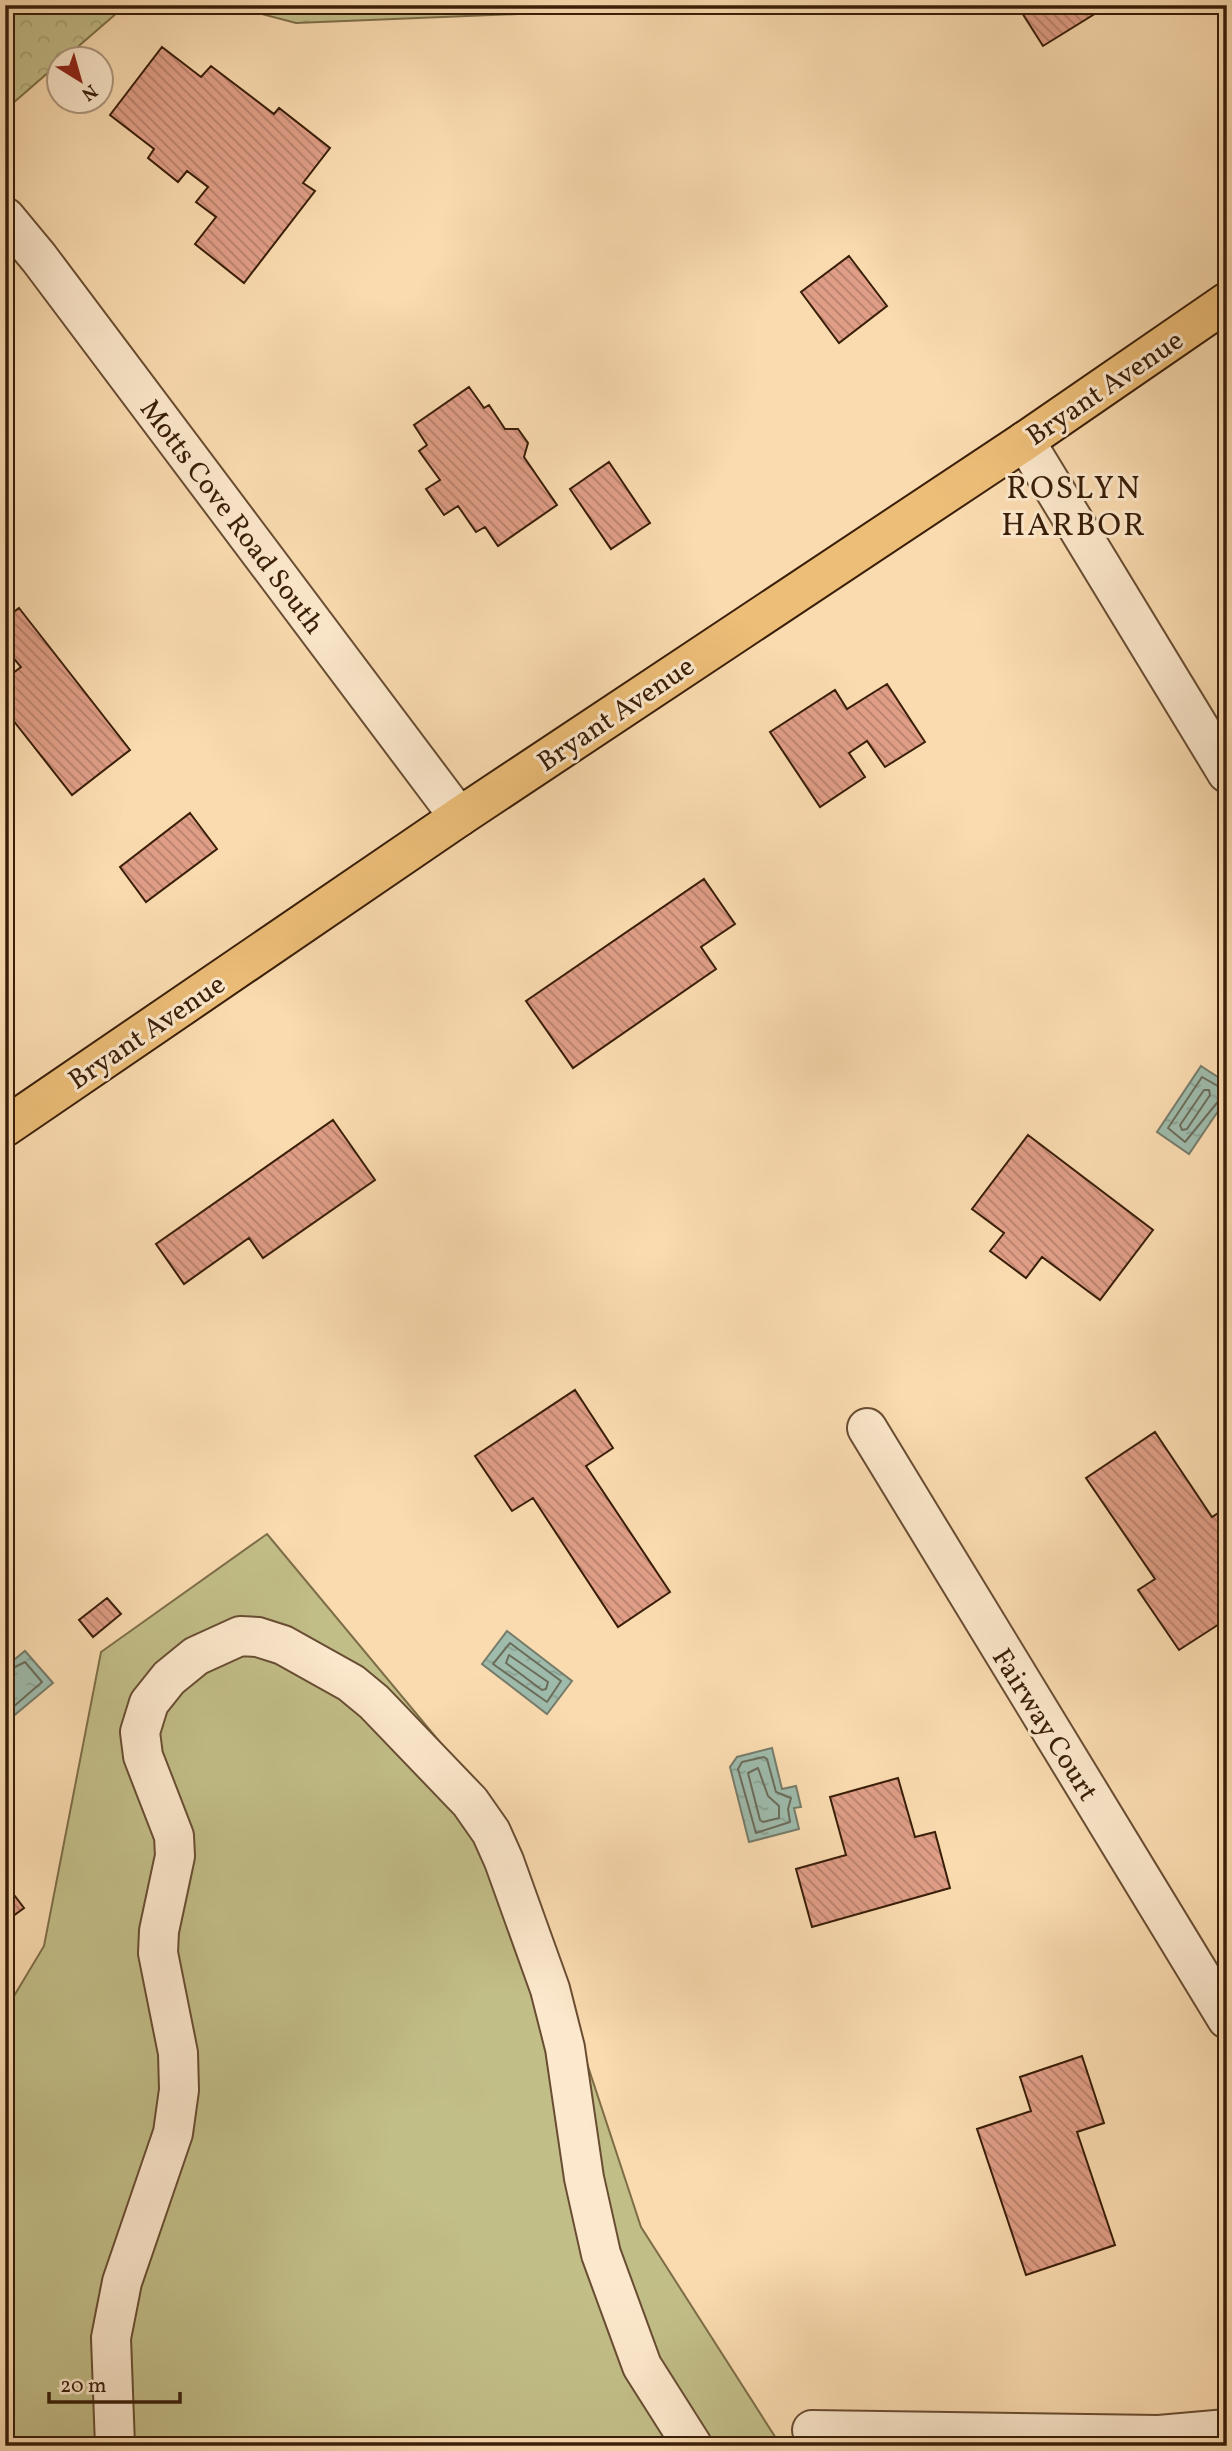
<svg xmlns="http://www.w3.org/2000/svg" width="1232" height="2451" font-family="Vollkorn,serif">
  <defs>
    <pattern id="forest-crowns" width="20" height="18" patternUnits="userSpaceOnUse" patternTransform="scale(1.75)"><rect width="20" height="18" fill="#c2be88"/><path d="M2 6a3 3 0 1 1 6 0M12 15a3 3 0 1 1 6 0" fill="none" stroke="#a7a374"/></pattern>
    <pattern id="water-ripples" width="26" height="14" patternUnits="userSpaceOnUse" patternTransform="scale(1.75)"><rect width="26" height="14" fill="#9ebbac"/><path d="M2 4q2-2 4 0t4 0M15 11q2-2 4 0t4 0" fill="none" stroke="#89a092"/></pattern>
    <pattern id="building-back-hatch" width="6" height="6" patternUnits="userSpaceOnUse" patternTransform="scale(1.75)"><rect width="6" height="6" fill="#e09e87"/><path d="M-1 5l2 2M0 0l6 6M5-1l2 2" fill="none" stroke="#b7806c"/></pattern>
  </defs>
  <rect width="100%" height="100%" fill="#fadbb0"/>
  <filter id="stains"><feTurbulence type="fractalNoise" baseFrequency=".00286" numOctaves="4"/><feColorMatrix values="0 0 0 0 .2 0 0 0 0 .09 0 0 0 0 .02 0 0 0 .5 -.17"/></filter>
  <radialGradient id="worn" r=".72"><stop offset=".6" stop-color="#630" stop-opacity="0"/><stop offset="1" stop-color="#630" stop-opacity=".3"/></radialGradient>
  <path fill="#c2be88" stroke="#7e6e48" stroke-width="2" d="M267,1534l241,290 133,403 140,219h-776v-435l39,-65 57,-294z"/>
  <path fill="url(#forest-crowns)" stroke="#7e6e48" stroke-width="2" d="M5,5h121l-121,105z
    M227,5h338l-47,9 -222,9z"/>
  <path fill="url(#water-ripples)" stroke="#767c6a" stroke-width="2" d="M1201,1066l26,17v15l-38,56 -32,-22z
    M507,1631l65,50 -25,33 -65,-50z
    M25,1651l28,32 -48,40v-56z
    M772,1748l10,41 14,-3 5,21 -7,1 5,21 -50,13 -19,-75 7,-10z"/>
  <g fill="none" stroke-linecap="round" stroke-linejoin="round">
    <path stroke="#6c6c5a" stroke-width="2" d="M1202,1077l21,12 2,4 -40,49 -17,-14z
      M1204,1090h5l1,5 -23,34 -5,1 -2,-5z
      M510,1643l51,38 -14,21 -54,-38z
      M509,1655l39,27 -2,7 -4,1 -36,-27z
      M5,1672l20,-10 17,20 -37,32
      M764,1757l3,2 9,33 15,6 -3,11 2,13 -34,11 -18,-64 4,-7z
      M758,1768l10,28 11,10v12l-16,4 -3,-2 -12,-47z"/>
  </g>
  <path fill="url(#building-back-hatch)" stroke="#391e08" stroke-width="2" d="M1017,5h80l4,5 -58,36z
    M162,47l39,30 10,-11 63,48 5,-6 51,40 -27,35 12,8 -71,92 -49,-39 21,-27 -20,-15 12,-15 -21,-16 -9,11 -30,-24 6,-9 -44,-34z
    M849,256l38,50 -48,37 -38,-51z
    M469,387l15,21 5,-3 16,24h13l10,14 -4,14 33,48 -59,41 -13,-19 -9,5 -18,-26 -14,9 -18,-26 14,-9 -21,-29 8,-6 -13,-20z
    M609,462l41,61 -39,26 -41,-60z
    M19,608l111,142 -58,45 -67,-85v-31l16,-12 -16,-19v-29z
    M887,684l38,58 -40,25 -18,-26 -18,12 16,24 -45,30 -50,-75 65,-42 12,19z
    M190,813l27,36 -71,53 -26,-35z
    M704,879l31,45 -34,23 15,22 -143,99 -47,-67z
    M333,1120l42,60 -112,78 -14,-20 -65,46 -28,-40z
    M1028,1135l125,95 -53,70 -58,-43 -16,21 -36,-27 14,-18 -32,-24z
    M575,1390l38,58 -27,18 84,126 -52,35 -85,-129 -21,13 -37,-55z
    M1155,1432l57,85 15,-10v36l-3,2 3,5v69l-48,31 -41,-60 17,-11 -69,-101z
    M107,1598l14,16 -28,23 -14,-17z
    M898,1778l17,59 20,-5 15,56 -138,39 -16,-58 50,-14 -16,-58z
    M5,1883l19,25 -19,14z
    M1082,2056l22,67 -27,9 38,113 -89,30 -49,-146 54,-18 -11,-34z"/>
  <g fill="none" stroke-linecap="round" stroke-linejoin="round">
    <g stroke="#694d32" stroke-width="42">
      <path id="minor" d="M5,217l34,41 420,559
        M1025,441l202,332
        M867,1428l360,591
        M812,2430l347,5 68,-6
        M115,2446l-4,-108 11,-56 51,-149 6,-43 -1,-37 -20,-100 1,-22 16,-75 -1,-20 -31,-80 -3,-24 9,-29 20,-25 27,-22 44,-20 18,1 25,8 68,38 23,19 96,100 21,30 13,29 46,128 15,59 19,130 17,76 41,112 50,79"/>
    </g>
    <g stroke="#391e08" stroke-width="42">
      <path id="major" d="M5,1127l454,-310 566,-376 202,-139"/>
    </g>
    <use href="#minor" stroke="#fce8cc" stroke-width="38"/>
    <use href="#major" stroke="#edbe78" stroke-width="38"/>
  </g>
  <g text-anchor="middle" stroke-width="6" stroke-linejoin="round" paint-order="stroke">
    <g font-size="28" fill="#391e08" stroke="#fce8cc">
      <text transform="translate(1104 387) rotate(-34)" y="10">Bryant Avenue</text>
      <text transform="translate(233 516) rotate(53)" y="10">Motts Cove Road South</text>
      <text transform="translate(615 713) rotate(-34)" y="10">Bryant Avenue</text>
      <text transform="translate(146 1031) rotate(-34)" y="10">Bryant Avenue</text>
      <text transform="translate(1046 1724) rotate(58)" y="10">Fairway Court</text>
    </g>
    <g font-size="32" letter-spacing="2" fill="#391e08" stroke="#fce8cc">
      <text x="1074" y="498">ROSLYN<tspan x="1074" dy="37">HARBOR</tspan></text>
    </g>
  </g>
  <rect width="1232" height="2451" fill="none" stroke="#fadbb0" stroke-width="28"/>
  <rect x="7" y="7" width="1218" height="2437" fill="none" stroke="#391e08" stroke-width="3.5"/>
  <rect x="14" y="14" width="1204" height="2423" fill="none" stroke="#391e08" stroke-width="2"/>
  <g transform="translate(80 80) rotate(143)"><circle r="33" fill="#fce8cc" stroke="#ae977e" stroke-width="2"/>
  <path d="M0-5L12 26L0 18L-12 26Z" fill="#8f2418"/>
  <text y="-10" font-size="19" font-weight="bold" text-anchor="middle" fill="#391e08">N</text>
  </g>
  <path d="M49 2392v10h131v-10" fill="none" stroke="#391e08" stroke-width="3.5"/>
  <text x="60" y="2392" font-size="21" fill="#391e08" stroke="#fce8cc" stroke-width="5" paint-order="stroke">20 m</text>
  <rect width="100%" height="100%" filter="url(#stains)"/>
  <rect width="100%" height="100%" fill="url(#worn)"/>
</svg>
